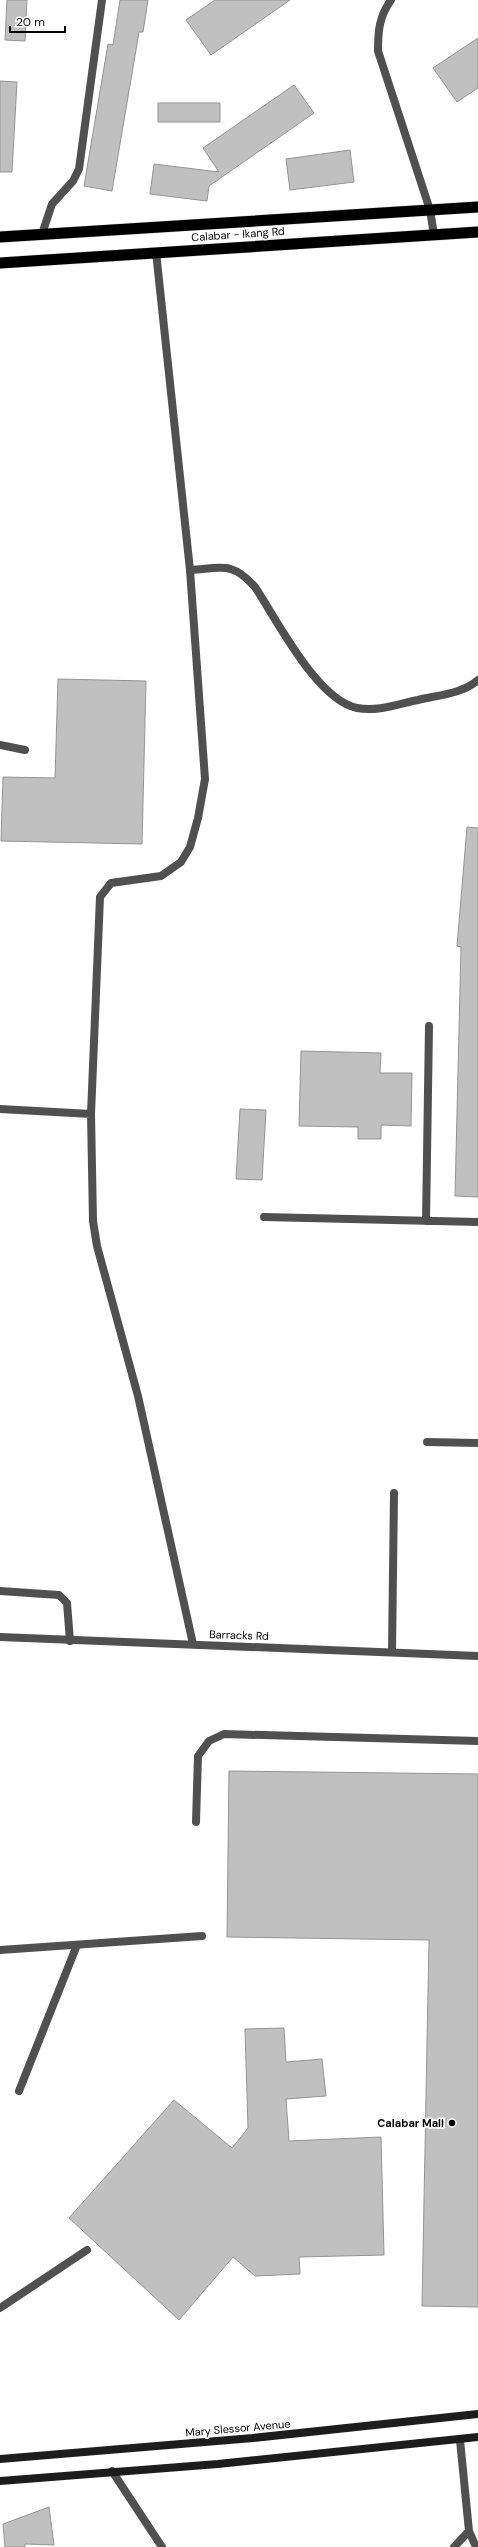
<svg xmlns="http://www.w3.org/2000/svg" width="478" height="2547" font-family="'DM Sans',sans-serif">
  <rect width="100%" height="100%" fill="#fff"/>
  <path fill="#c0c0c0" stroke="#949494" d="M7,0h20l-2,41 -20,-1z
    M120,0h28l-5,32h-4l-27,159 -28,-5 24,-142 5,1z
    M215,0h75l-79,55 -25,-35z
    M478,38v50l-21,14 -24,-34z
    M0,81l17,1 -5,90h-12z
    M294,85l20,28 -105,73 -2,15 -57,-7 4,-30 65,8 -16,-24z
    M158,103h62v19h-62z
    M350,150l4,32 -64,8 -4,-31z
    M58,679l88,2 -4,163 -141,-3 2,-64 52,1z
    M467,827l11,1v369l-23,-1 6,-249 -4,-1z
    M301,1051l80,2 -1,20h32l-1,53 -30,-1v14h-23v-12l-59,-1z
    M240,1109l26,1 -4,70 -26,-1z
    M229,1771l249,3v533l-56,-1 7,-366 -202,-3z
    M284,2028l2,34 36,-3 4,37 -40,3 3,42 92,-4 3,118 -85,2 1,17 -45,2 -22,-19 -54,63 -110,-102 105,-118 58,48 16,-20 -3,-99z
    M49,2507l5,38 -29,-1v3h-20l-2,-23z"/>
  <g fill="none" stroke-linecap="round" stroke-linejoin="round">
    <g stroke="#dbdbdb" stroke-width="12">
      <path id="trunk" d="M0,237l478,-30
        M0,263l478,-31"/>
    </g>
    <path stroke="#505050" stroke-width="8" d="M391,0c-12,17 -13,31 -13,51l52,159 4,25
      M190,570c32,-2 42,-9 65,17 22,33 62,113 102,121 21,4 41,-4 61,-8 20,-5 44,-6 60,-20
      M0,1591l59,4 8,8 3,38
      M196,1822l2,-66 11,-15 15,-7 254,7
      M19,2091l58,-146
      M0,2308l87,-58"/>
    <path stroke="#505050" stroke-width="8" d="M42,234l10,-30 21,-23 6,-12 23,-169
      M156,252l34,318 15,209 -7,39 -8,29 -9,15 -20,14 -50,7 -11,14 -9,217 2,107 4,25 41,150 55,248
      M0,745l25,5
      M0,1109l91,5
      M264,1217l214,5
      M426,1221l3,-195
      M427,1442l51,1
      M0,1637l478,19
      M392,1652l2,-159
      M0,1950l202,-14
      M460,2440l9,91 7,16
      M112,2471l50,76
      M454,2547l15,-16"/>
    <path stroke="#1d1d1d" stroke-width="8" d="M0,2459l253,-21 225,-24
      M0,2481l218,-17 260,-27"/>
    <use href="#trunk" stroke="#000" stroke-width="11"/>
  </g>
  <circle fill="#000" stroke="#fff" stroke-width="1.5" cx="452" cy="2123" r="4"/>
  <g text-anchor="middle" stroke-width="3.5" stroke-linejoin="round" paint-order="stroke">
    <g font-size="11" fill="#000" stroke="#fff">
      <text transform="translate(238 234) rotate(-4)" y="4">Calabar - Ikang Rd</text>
      <text transform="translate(239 1635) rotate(2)" y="4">Barracks Rd</text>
      <text transform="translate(238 2428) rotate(-5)" y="4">Mary Slessor Avenue</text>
    </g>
    <g font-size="11" font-weight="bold" fill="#000" stroke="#fff" text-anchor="end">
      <text x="444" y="2127">Calabar Mall</text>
    </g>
  </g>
  <path d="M10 26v6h55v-6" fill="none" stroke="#000000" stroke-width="2"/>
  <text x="16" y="26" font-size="12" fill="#000000" stroke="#ffffff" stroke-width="3" paint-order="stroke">20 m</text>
</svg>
